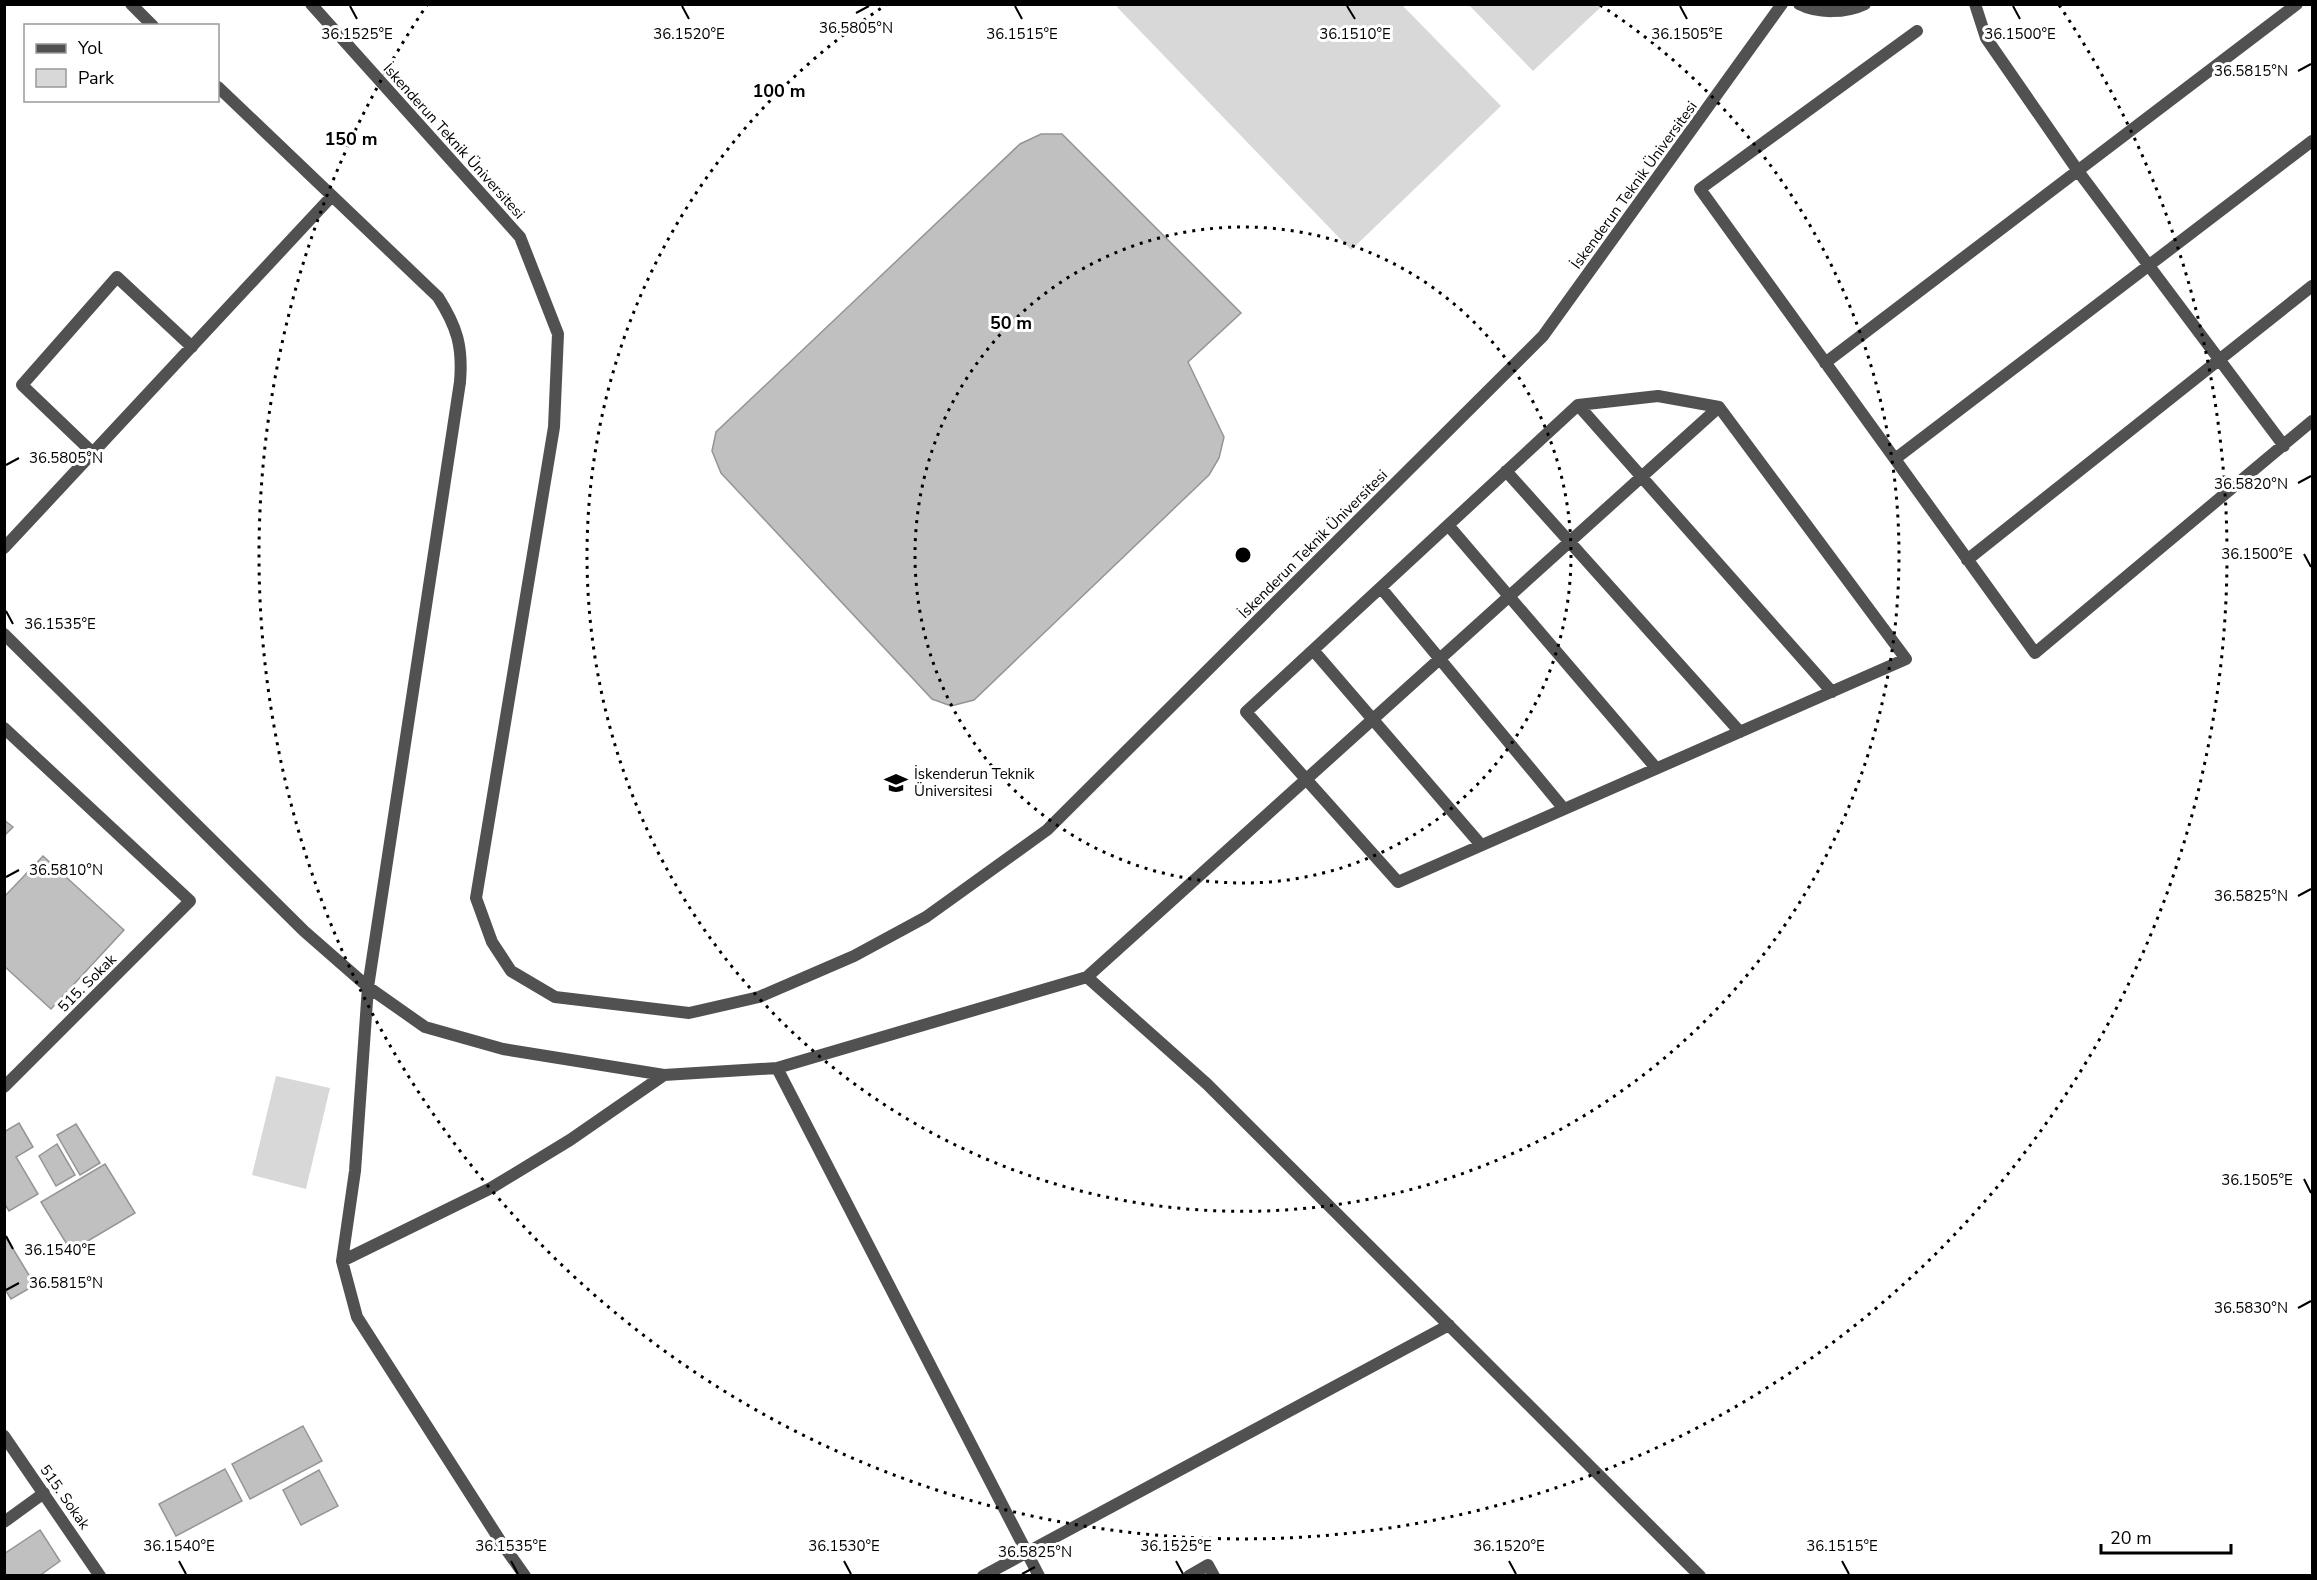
<svg xmlns="http://www.w3.org/2000/svg" width="2317" height="1580" font-family="'Nunito Sans',sans-serif">
  <rect width="100%" height="100%" fill="#fff"/>
  <path fill="#d8d8d8" d="M1120,5h282l99,101 -150,144 -234,-243z
    M1469,5h134l-70,66z
    M276,1076l54,12 -24,101 -54,-14z"/>
  <path fill="#c0c0c0" stroke="#959595" stroke-width="1.5" d="M1041,134h21l179,179 -53,49 36,75 -5,21 -10,17 -235,225 -23,6 -19,-7 -211,-226 -9,-22 4,-19 304,-288z
    M4,820l9,7 -9,9z
    M43,856l81,74 -73,79 -47,-43v-69z
    M19,1123l14,24 -17,10 22,37 -29,17 -5,-8v-71z
    M76,1124l24,39 -20,12 -23,-40z
    M57,1144l18,31 -19,11 -17,-30z
    M105,1164l30,49 -64,38 -30,-49z
    M4,1234l31,51 -24,14 -7,-11z
    M303,1426l19,35 -72,38 -18,-35z
    M225,1469l17,32 -66,35 -17,-32z
    M319,1470l19,36 -37,19 -18,-35z
    M40,1530l20,31 -21,15h-35v-22z"/>
  <g fill="none" stroke-linecap="round" stroke-linejoin="round">
    <path stroke="#515151" stroke-width="12" d="M131,4l22,22
      M311,4l209,233 38,97 -4,93 -78,471 16,44 19,29 44,26 134,16 70,-16 95,-41 72,-39 121,-87 496,-494 239,-332
      M1799,4c19,10 47,9 66,0
      M1975,4l11,34 92,133 206,275
      M1917,31l-217,158 335,464 277,-232
      M218,87l220,210c19,30 25,49 22,85l-92,605 -13,184 -13,90 15,56 144,225 24,34
      M1825,363l472,-359
      M1578,405l254,287
      M93,453l-71,-68 95,-108 75,70
      M1895,459l417,-318
      M1506,471l234,261
      M1448,525l208,243
      M4,548l328,-352
      M1967,560l345,-274
      M1381,588l183,221
      M4,634l300,297 64,56 57,40 78,22 161,26 113,-7 310,-91 632,-570 187,252 -508,223 -152,-170 332,-307 80,-9 61,11
      M1313,650l168,195
      M1087,977l120,107 493,492
      M777,1068l262,508
      M342,1261l149,-73 79,-48 94,-65
      M983,1576l466,-251
      M1189,1576l19,-11 6,11"/>
    <path stroke="#515151" stroke-width="12" d="M4,728l186,173 -186,186
      M4,1436l96,140
      M4,1522l40,-29"/>
  </g>
  <path fill="none" stroke="#000" stroke-width="2" d="M350,6l7,13M682,6l7,13M1015,6l7,13M1347,6l8,13M1680,6l7,13M2013,6l7,13M856,13l13,-7M2298,71l13,-7M6,465l13,-7M2298,483l13,-7M2304,554l7,13M6,611l7,13M6,877l13,-7M2298,896l13,-7M2304,1179l7,14M6,1236l7,13M6,1290l13,-7M2298,1308l13,-7M179,1561l7,13M511,1561l7,13M844,1561l7,13M1176,1561l7,13M1509,1561l7,13M1842,1561l7,13M1022,1574l13,-7"/>
  <g fill="none" stroke="#000" stroke-width="3" stroke-dasharray="3 6">
    <circle cx="1243" cy="555" r="328"/>
    <path d="M1600 5A656 656 0 1 1 886 5"/>
    <path d="M2059 5A984 984 0 1 1 427 5"/>
  </g>
  <defs>
    <g id="university-bare" transform="scale(1.8)"><path d="M0-5L7-2L0 1L-7-2ZM-4 1L0 2.5L4 1V4Q0 6-4 4Z" fill="#000" stroke="#fff" stroke-width="2.5" paint-order="stroke"/></g>
  </defs>
  <g fill-rule="evenodd">
    <use href="#university-bare" x="896" y="783"/>
  </g>
  <g text-anchor="middle" stroke-width="6" stroke-linejoin="round" paint-order="stroke">
    <g font-size="15" fill="#000" stroke="#fff">
      <text transform="translate(454 141) rotate(48)" y="5">İskenderun Teknik Üniversitesi</text>
      <text transform="translate(1634 185) rotate(-54)" y="5">İskenderun Teknik Üniversitesi</text>
      <text transform="translate(1313 544) rotate(-45)" y="5">İskenderun Teknik Üniversitesi</text>
      <text transform="translate(87 983) rotate(-45)" y="5">515. Sokak</text>
      <text transform="translate(65 1497) rotate(55)" y="5">515. Sokak</text>
    </g>
    <g font-size="15" fill="#000" stroke="#fff" text-anchor="start">
      <text x="914" y="779">İskenderun Teknik<tspan x="914" dy="17">Üniversitesi</tspan></text>
    </g>
  </g>
  <g font-size="15" text-anchor="middle" fill="#000" stroke="#fff" stroke-width="6" stroke-linejoin="round" paint-order="stroke">
    <text x="856" y="33">36.5805°N</text>
    <text x="1022" y="39">36.1515°E</text>
    <text x="1355" y="39">36.1510°E</text>
    <text x="357" y="39">36.1525°E</text>
    <text x="689" y="39">36.1520°E</text>
    <text x="1687" y="39">36.1505°E</text>
    <text x="2020" y="39">36.1500°E</text>
    <text x="2251" y="76">36.5815°N</text>
    <text x="66" y="463">36.5805°N</text>
    <text x="2251" y="489">36.5820°N</text>
    <text x="2257" y="559">36.1500°E</text>
    <text x="60" y="629">36.1535°E</text>
    <text x="66" y="875">36.5810°N</text>
    <text x="2251" y="901">36.5825°N</text>
    <text x="2257" y="1185">36.1505°E</text>
    <text x="60" y="1255">36.1540°E</text>
    <text x="66" y="1288">36.5815°N</text>
    <text x="2251" y="1313">36.5830°N</text>
    <text x="179" y="1551">36.1540°E</text>
    <text x="511" y="1551">36.1535°E</text>
    <text x="844" y="1551">36.1530°E</text>
    <text x="1176" y="1551">36.1525°E</text>
    <text x="1509" y="1551">36.1520°E</text>
    <text x="1842" y="1551">36.1515°E</text>
    <text x="1035" y="1557">36.5825°N</text>
  </g>
  <circle cx="1243" cy="555" r="9" fill="#000" stroke="#fff" stroke-width="3"/>
  <g font-size="18" text-anchor="middle" font-weight="bold" fill="#000" stroke="#fff" stroke-width="6" stroke-linejoin="round" paint-order="stroke">
    <text x="779" y="97">100 m</text>
    <text x="351" y="145">150 m</text>
    <text x="1011" y="329">50 m</text>
  </g>
  <rect width="2317" height="1580" fill="none" stroke="#000000" stroke-width="12"/>
  <rect x="24" y="24" width="195" height="78" fill="#ffffff" stroke="#999999" stroke-width="1.5"/>
  <rect x="36" y="44" width="30" height="9" fill="#515151" stroke="#999999" stroke-width="1.5"/>
  <text x="78" y="54" font-size="18" fill="#000000">Yol</text>
  <rect x="36" y="69" width="30" height="18" fill="#d8d8d8" stroke="#999999" stroke-width="1.5"/>
  <text x="78" y="84" font-size="18" fill="#000000">Park</text>
  <path d="M2101 1544v9h130v-9" fill="none" stroke="#000000" stroke-width="3"/>
  <text x="2110" y="1544" font-size="18" fill="#000000" stroke="#ffffff" stroke-width="4.5" paint-order="stroke">20 m</text>
</svg>
